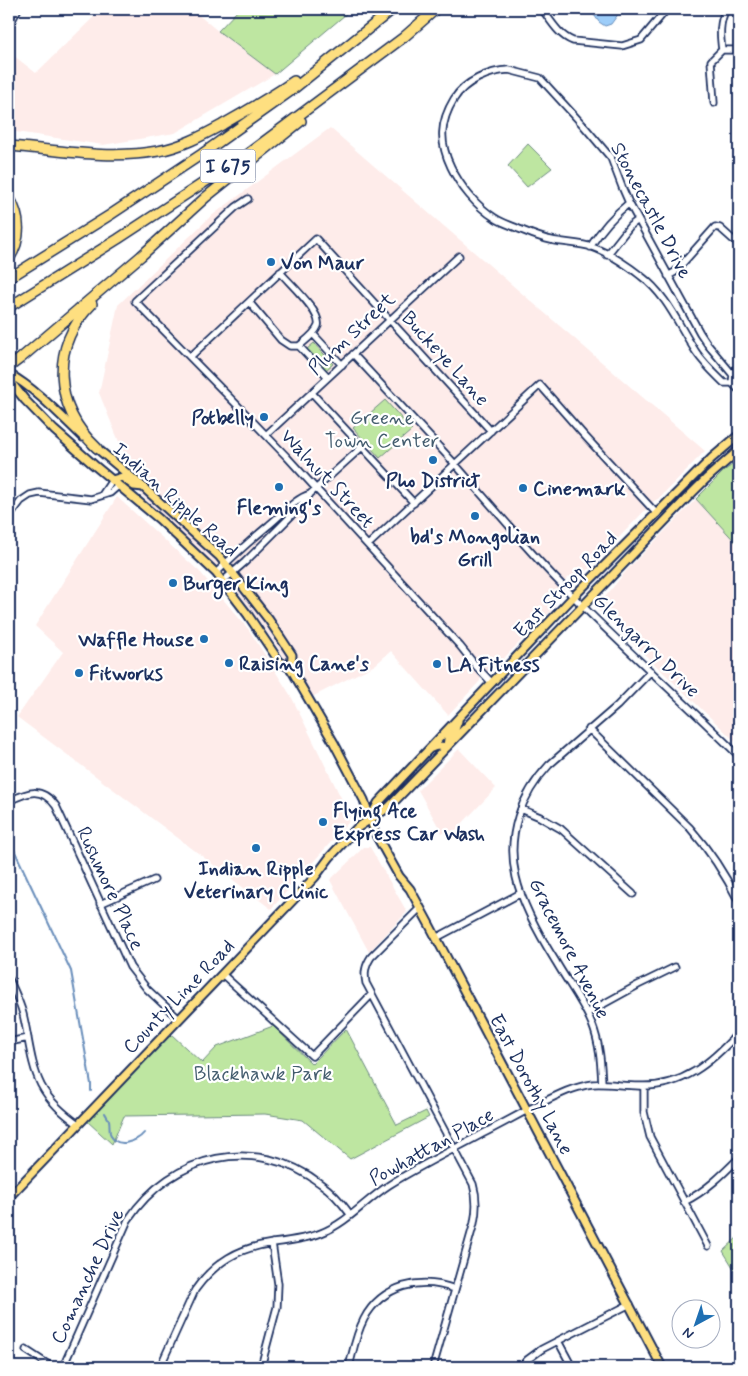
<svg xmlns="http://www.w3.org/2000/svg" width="748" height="1376" font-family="Mynerve,sans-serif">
  <rect width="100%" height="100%" fill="#fff"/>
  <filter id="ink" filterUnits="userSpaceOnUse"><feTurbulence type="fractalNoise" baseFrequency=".02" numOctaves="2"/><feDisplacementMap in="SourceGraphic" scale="10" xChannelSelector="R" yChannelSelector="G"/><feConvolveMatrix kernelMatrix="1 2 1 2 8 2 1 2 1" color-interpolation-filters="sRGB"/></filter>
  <g filter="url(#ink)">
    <path fill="#feecea" d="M102,9h89l27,22 57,43 -100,59 -72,12 -94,-14v-79l27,21z
      M330,128l375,323 -47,48 -4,2 -72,75 -6,3 -7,-2 -16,16 3,7 -1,7 -63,63 -4,1 -8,8v2l-32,34 -57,-64 -16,14 -67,34 -17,-31 -20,-30 -35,-49 -25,-27 -70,-67 -42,-102 19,-88 92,-88z
      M117,497l83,75 49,58 42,66 59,120 -2,7 -77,86 -73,-56 -181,-136 46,-65 -28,-26z
      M696,499l43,47v199l-143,-137 31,-38z
      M459,749l37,39 -41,43 -13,2 -24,-43z
      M364,847h6l37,65 -38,40 -39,-72z"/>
    <path fill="#bee6a1" stroke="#6c8a80" d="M239,9h113l-77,65 -57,-43z
      M528,144l24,24 -25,19 -19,-21z
      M314,343l19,21 -7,6 -19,-21z
      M385,400l27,30 -32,28 -27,-30z
      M739,460v86l-43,-47 29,-29z
      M273,1026l39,38 34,-35 51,96 29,-14 3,6 -79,42 -47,-39 -38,-6 -141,2 -12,28 -25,-23 84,-87 31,29 15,-16z
      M739,1236v41l-16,-26z"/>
    <path fill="#9dcdf9" stroke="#698ebb" d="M590,9h32l-11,15 -6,2 -6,-4z"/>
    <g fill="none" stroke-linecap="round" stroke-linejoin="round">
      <path stroke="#698ebb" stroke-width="2" d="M9,839l62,132 20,113v7
        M105,1113c1,2 3,5 4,7 1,4 0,9 1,13 5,17 27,9 34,0"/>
      <g stroke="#1b2f5e" stroke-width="9">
        <path id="minor" d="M542,9c9,12 17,27 31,32l49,5 19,-6 26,-31
          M9,26l9,-17
          M722,50h17
          M509,70l31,8 43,47 28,33 11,29 7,16 71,130 8,12 25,30 -1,8h-8c-10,-10 -20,-19 -28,-31 -17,-26 -29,-57 -55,-76 -14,-11 -32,-23 -49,-29 -13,-4 -28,-4 -41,-7 -11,-2 -22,-7 -32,-11 -8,-4 -17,-6 -24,-11 -19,-12 -35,-32 -44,-51 -12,-25 -11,-45 3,-68 11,-18 35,-28 55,-29z
          M714,103l-3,-42 11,-11c-2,-15 -3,-27 4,-41
          M248,199l-12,8 -101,94 103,105 49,51 173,189 16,20 16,17
          M590,247c11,-17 24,-32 39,-44
          M607,255l23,-29 8,-6
          M668,276l7,-4 40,-45 5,1 19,17
          M249,302l32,38 9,6h9c7,-6 16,-12 19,-20 4,-14 -29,-43 -38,-54
          M313,334l29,31
          M299,346l29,31
          M353,354l102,110 63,72 5,7c67,76 145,142 216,213
          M190,357l126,-118 175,192
          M732,374l7,-8
          M732,383l7,7
          M312,393l102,110
          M266,435l193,-179
          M102,495l10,-15
          M9,517l12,-16 9,-6 9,-2 52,6 19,-6 8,-7
          M368,545l172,-160 43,49 74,80
          M216,573c17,-17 35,-33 53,-48 13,-10 25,-26 41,-31
          M223,581l22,-19 46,-46 16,-17 3,-5 52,-47
          M589,729l101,99c21,24 35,46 49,74
          M9,801c19,-9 32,-15 47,5l74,161 17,22 32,30
          M521,809l19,8 21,12 72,65
          M100,904l54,-24
          M420,908l-49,49c-6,9 -7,16 -5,26l107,201c4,13 4,25 1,39l-41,144
          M436,938l85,-45
          M222,974l90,82 60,-62
          M9,979c5,11 11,23 14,35 6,24 7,49 18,71 9,17 22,28 37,39
          M587,1013l51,-28 37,-18
          M9,1042l19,-4
          M602,1084c-1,-20 -2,-40 -10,-60 -9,-22 -24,-41 -36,-62 -15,-24 -34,-58 -40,-85 -10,-42 5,-82 33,-112l68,-59 34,-35
          M644,1086v26l6,25 58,109
          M684,1202c22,-11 38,-27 55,-44
          M558,1341l14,26
          M26,1350l26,17
          M63,1367l65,-147c44,-66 128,-86 193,-36 12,8 21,19 29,30
          M160,1367l35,-77c20,-28 43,-42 78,-47 16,-2 33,-4 48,-10 26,-10 45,-33 68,-48 30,-19 62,-34 93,-51 28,-14 56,-31 85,-43 8,-3 17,-6 26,-7 15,-1 30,2 46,2 43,2 73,-24 100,-54
          M261,1367l16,-60 1,-23 -6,-41
          M349,1367c4,-16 7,-33 15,-48 18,-34 57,-43 91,-30
          M521,1367l6,-7 15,-11 88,-45"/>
      </g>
      <g stroke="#1b2f5e" stroke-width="11">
        <path id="major" d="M9,374c26,14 52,42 74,63
          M9,380l16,20 29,30 40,35 65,54 57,54 32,42 31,46 12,8 43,74 30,57 11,33 24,43 11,13 19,35 233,443
          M93,445l50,42 77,70 49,63 23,35 -1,14
          M112,480l10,-3 12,9 9,1
          M431,748c6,-3 10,-2 16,-1l1,-8 6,-7 4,-11
          M370,819l8,-16 195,-206 139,-139 27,-23
          M9,1197l306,-320 15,-20 27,-29 32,-21 301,-312 16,-16 33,-29"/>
      </g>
      <g stroke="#1b2f5e" stroke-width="12">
        <path id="highway" d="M9,146c49,4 100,14 149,5 23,-4 44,-15 64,-26 24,-14 49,-28 72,-44
          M9,197c12,20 13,42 0,62
          M9,278l101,-63 92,-61 90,-64 101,-81
          M92,304c-43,43 -38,104 5,144
          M9,307l109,-68 128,-84 158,-118 32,-28
          M9,367l12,-9 120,-102 65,-59 95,-76"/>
      </g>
      <use href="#minor" stroke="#fff" stroke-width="5.5"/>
      <use href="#major" stroke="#fedf80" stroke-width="7"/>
      <use href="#highway" stroke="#fedf80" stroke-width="9"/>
    </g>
  </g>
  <g fill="#1f6fb2" stroke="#fff" stroke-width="2">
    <circle cx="271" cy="262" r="5"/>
    <circle cx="264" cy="417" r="5"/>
    <circle cx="433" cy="460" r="5"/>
    <circle cx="279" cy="487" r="5"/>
    <circle cx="523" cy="488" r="5"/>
    <circle cx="475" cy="516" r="5"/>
    <circle cx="173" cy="583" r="5"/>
    <circle cx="204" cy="639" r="5"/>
    <circle cx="229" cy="663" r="5"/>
    <circle cx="437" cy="664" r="5"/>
    <circle cx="79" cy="673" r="5"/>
    <circle cx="323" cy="822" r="5"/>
    <circle cx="256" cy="848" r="5"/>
  </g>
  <g text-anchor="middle" stroke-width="4.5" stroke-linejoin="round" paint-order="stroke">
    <rect fill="#fff" stroke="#5f6d8e" stroke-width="1" x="200.5" y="149.5" width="55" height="33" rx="4"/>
    <g font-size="19" font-weight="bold" fill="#1b2f5e">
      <text x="228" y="173">I 675</text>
    </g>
    <g font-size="20" fill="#1b2f5e" stroke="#fff">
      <text transform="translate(652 210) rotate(62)" y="7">Stonecastle Drive</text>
      <text transform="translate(351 333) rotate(-43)" y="7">Plum Street</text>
      <text transform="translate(446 358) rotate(48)" y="7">Buckeye Lane</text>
      <text transform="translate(328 478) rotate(47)" y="7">Walnut Street</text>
      <text transform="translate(176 499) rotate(42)" y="7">Indian Ripple Road</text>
      <text transform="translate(565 584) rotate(-46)" y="7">East Stroop Road</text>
      <text transform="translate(647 645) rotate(44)" y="7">Glengarry Drive</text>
      <text transform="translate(111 888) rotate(65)" y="7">Rushmore Place</text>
      <text transform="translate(570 948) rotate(63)" y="7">Gracemore Avenue</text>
      <text transform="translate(178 996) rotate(-46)" y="7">County Line Road</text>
      <text transform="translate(532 1084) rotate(62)" y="7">East Dorothy Lane</text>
      <text transform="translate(431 1146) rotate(-29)" y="7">Powhattan Place</text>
      <text transform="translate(87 1276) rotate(-65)" y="7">Comanche Drive</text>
    </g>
    <g font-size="20" font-weight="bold" fill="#1b2f5e" stroke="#fff" text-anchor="start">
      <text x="281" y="269">Von Maur</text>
      <text x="254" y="424" text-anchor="end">Potbelly</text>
      <text x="433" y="487" text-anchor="middle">Pho District</text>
      <text x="533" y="495">Cinemark</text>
      <text x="279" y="514" text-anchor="middle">Fleming's</text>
      <text x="475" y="543" text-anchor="middle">bd's Mongolian<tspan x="475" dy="23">Grill</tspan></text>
      <text x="183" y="590">Burger King</text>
      <text x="194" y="646" text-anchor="end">Waffle House</text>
      <text x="239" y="670">Raising Cane's</text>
      <text x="447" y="671">LA Fitness</text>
      <text x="89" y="680">Fitworks</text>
      <text x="333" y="817">Flying Ace<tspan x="333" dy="23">Express Car Wash</tspan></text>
      <text x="256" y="875" text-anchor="middle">Indian Ripple<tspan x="256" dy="23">Veterinary Clinic</tspan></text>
    </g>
    <g font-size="20" fill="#445d6f" stroke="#fff">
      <text x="382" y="424">Greene<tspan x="382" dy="23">Town Center</tspan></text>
      <text x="263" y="1080">Blackhawk Park</text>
    </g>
  </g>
  <rect width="748" height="1376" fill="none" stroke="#fff" stroke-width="30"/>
  <rect x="15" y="15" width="718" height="1346" fill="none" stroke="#1b2f5e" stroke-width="2" filter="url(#ink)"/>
  <g transform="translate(696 1324) rotate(220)"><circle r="24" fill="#ffffff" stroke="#a4acbf"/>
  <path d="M0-4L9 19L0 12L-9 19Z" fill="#1f6fb2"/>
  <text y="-8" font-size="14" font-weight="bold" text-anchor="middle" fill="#1b2f5e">N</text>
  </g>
</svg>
